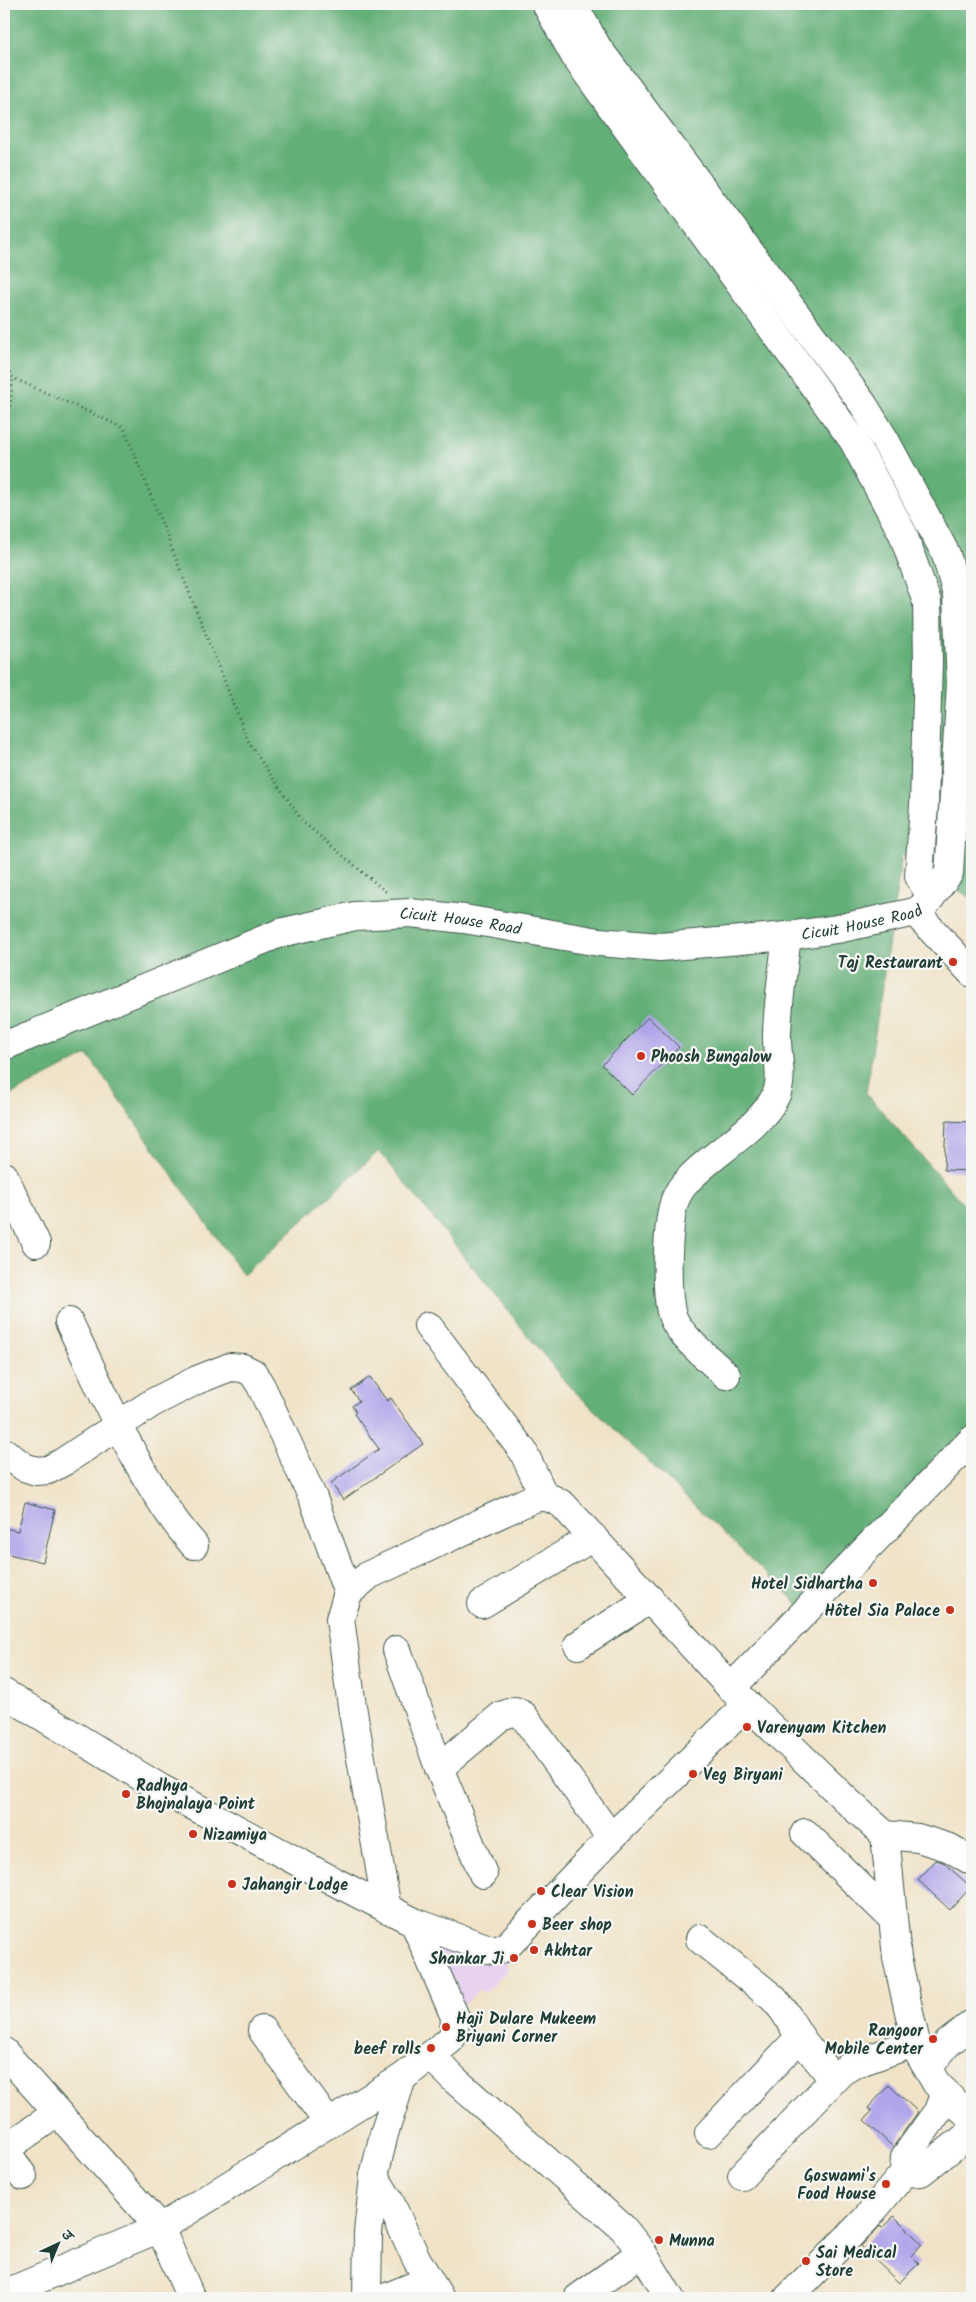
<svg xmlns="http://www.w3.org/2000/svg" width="976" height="2302" font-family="Kalam,'Playpen Sans Deva',sans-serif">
  <rect width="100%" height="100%" fill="#f6f6f2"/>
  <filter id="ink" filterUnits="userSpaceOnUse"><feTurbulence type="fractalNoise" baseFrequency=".02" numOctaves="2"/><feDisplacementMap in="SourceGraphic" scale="10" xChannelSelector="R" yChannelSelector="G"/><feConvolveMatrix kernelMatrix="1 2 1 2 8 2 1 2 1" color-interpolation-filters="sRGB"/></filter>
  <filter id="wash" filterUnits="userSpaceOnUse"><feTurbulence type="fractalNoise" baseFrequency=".0096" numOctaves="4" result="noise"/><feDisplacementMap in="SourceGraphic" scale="20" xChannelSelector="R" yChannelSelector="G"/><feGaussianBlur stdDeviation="1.12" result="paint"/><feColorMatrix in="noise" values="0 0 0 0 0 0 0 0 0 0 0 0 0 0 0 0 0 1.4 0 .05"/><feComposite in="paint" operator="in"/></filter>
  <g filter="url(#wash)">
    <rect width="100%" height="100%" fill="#f0e3c8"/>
    <path fill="#e8d2ee" d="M422,1920l100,28 -16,17 2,5 -24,23 -5,-4 -17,18z"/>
    <path fill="#64af78" stroke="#427656" d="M4,4h968v895l-70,-45 -36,239 106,121v212l-173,179 -232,-221 -188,-233 -136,124 -155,-220 -84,43z"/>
    <g id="blocks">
      <path fill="#b0a5ea" d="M648,1017l31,30 -47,48 -30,-30z
        M946,1121l26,1v49l-28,-1z
        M370,1377l17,24 4,-3 32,46 -80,56 -12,-17 48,-34 -25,-35 2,-2 -4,-6 7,-5 -8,-11z
        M25,1502l30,8 -12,52 -39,-9v-25l14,3z
        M936,1860l7,2 28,25 -21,23 -32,-30z
        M889,2085l29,27 -25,35 -29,-27 8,-9 -4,-3z
        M894,2216l28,28 -11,12 8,7 -20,20 -38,-37 19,-20 2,2z"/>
    </g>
  </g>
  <g filter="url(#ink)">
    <use href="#blocks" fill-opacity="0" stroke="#3e564a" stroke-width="1"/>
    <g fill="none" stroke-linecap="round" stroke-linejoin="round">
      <g stroke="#3e564a" stroke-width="30">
        <g id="minor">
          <path d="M546,4l30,54 277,382 50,94 24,68 1,60 -4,143 -5,71 12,21"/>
          <path d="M915,912l57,61"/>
          <path id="s1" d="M4,1046l276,-113 75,-17 55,-3 54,6 135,23 61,5 127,-11 50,-7 78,-17 9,-6 25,-33 12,-189 -4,-89 -11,-41 -61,-114 -22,-36 -266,-357 -24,-43"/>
          <path d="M4,1176l32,67"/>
          <path d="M69,1322c35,72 72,163 125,223"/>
          <path d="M428,1326l95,125 21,45"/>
          <path d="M726,1375c-16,-15 -42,-35 -52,-55 -10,-19 -7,-99 1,-120 3,-8 8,-15 14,-21 25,-27 72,-51 87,-84 8,-18 0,-42 1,-61 1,-32 6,-65 10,-98"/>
          <path d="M4,1452l20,15 12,4 12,-1 15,-8 89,-59 45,-23 33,-13 13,1 10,5 8,13 52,112 35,95"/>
          <path d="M482,1604l111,-67"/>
          <path d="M578,1645l72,-46"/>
          <path d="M397,1650l42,118 44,106"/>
          <path d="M731,1688l241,-248"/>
          <path d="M4,1693l156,95 179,96 75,38 78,28h7l8,-4 104,-108 136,-133"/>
          <path d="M439,1768l62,-52 14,-5 8,4 88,123"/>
          <path d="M805,1833l87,85"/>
          <path d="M885,1835l12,123 21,94 18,31 21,22 15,12"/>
          <path d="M387,1909l-35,-203 -12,-87 8,-26 21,-18 165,-77c12,-3 18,0 29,7l168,183 115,112 39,35 33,3 32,10 22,13"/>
          <path d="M700,1939l73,59 11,13 18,29 31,39"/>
          <path d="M262,2030l67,94"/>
          <path d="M4,2052l156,176 31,70"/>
          <path d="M431,2056l25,25 167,147 19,24 28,46"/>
          <path d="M928,2068l19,-24 25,-20"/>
          <path d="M709,2133l91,-96"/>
          <path d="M4,2148l19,28"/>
          <path d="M5,2149l52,-36"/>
          <path d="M904,2173l1,-16 33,-46 7,-19"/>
          <path d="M374,2176l15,24 28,60 23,38"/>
          <path d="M742,2176l99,-104 13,-8 62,-22"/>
          <path d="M4,2294l156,-66 242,-150 48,-38 4,-7 1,-16 -41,-95"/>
          <path d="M367,2298l1,-65 6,-57 10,-42 18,-56"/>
          <path d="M385,2298l44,-18"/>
          <path d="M578,2298l64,-46"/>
          <path d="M788,2298l77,-78 39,-47 17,-1 51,-40"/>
        </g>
      </g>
      <path stroke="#3e564a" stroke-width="3" stroke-dasharray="1 4" stroke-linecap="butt" d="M4,364l9,14 111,50 125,315 54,79 83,70
        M4,461l9,-83"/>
      <use href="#minor" stroke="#fff" stroke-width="28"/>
    </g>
  </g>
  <g fill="#c8321e" stroke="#f6f6f2" stroke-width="2">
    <circle cx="953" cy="962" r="5"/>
    <circle cx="641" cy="1056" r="5"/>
    <circle cx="873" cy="1583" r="5"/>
    <circle cx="950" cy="1610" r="5"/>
    <circle cx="747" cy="1727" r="5"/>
    <circle cx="693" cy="1774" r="5"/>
    <circle cx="126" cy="1794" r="5"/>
    <circle cx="193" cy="1834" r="5"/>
    <circle cx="232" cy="1884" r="5"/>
    <circle cx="541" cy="1891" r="5"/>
    <circle cx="532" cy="1924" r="5"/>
    <circle cx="534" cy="1950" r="5"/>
    <circle cx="514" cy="1958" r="5"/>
    <circle cx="446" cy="2027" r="5"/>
    <circle cx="933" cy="2039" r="5"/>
    <circle cx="431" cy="2048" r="5"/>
    <circle cx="886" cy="2184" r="5"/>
    <circle cx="659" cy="2240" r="5"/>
    <circle cx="806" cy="2261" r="5"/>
  </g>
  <g text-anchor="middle" stroke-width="4.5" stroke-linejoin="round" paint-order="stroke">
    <g font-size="16" fill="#1f3d34" stroke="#f6f6f2">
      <text dy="6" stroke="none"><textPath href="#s1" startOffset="886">Cicuit House Road</textPath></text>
      <text dy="6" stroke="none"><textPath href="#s1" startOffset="481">Cicuit House Road</textPath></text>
    </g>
    <g font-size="16" font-weight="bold" fill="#1f3d34" stroke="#f6f6f2" text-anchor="start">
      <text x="943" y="968" text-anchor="end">Taj Restaurant</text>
      <text x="651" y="1062">Phoosh Bungalow</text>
      <text x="863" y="1589" text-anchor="end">Hotel Sidhartha</text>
      <text x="940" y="1616" text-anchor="end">Hôtel Sia Palace</text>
      <text x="757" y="1733">Varenyam Kitchen</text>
      <text x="703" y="1780">Veg Biryani</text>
      <text x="136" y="1791">Radhya<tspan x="136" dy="18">Bhojnalaya Point</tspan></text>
      <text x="203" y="1840">Nizamiya</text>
      <text x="242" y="1890">Jahangir Lodge</text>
      <text x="551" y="1897">Clear Vision</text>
      <text x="542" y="1930">Beer shop</text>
      <text x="544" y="1956">Akhtar</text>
      <text x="504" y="1964" text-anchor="end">Shankar Ji</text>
      <text x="456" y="2024">Haji Dulare Mukeem<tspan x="456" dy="18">Briyani Corner</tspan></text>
      <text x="923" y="2036" text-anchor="end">Rangoor<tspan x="923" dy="18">Mobile Center</tspan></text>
      <text x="421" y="2054" text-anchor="end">beef rolls</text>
      <text x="876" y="2181" text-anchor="end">Goswami's<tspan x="876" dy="18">Food House</tspan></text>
      <text x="669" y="2246">Munna</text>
      <text x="816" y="2258">Sai Medical<tspan x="816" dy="18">Store</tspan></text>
    </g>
  </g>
  <rect width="976" height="2302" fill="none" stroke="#f6f6f2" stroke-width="20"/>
  <g transform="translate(58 2244) rotate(44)" stroke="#f6f6f2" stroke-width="4" paint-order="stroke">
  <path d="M0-4L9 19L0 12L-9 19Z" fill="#1f3d34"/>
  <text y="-8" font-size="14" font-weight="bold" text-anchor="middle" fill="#1f3d34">उ</text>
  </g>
</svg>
